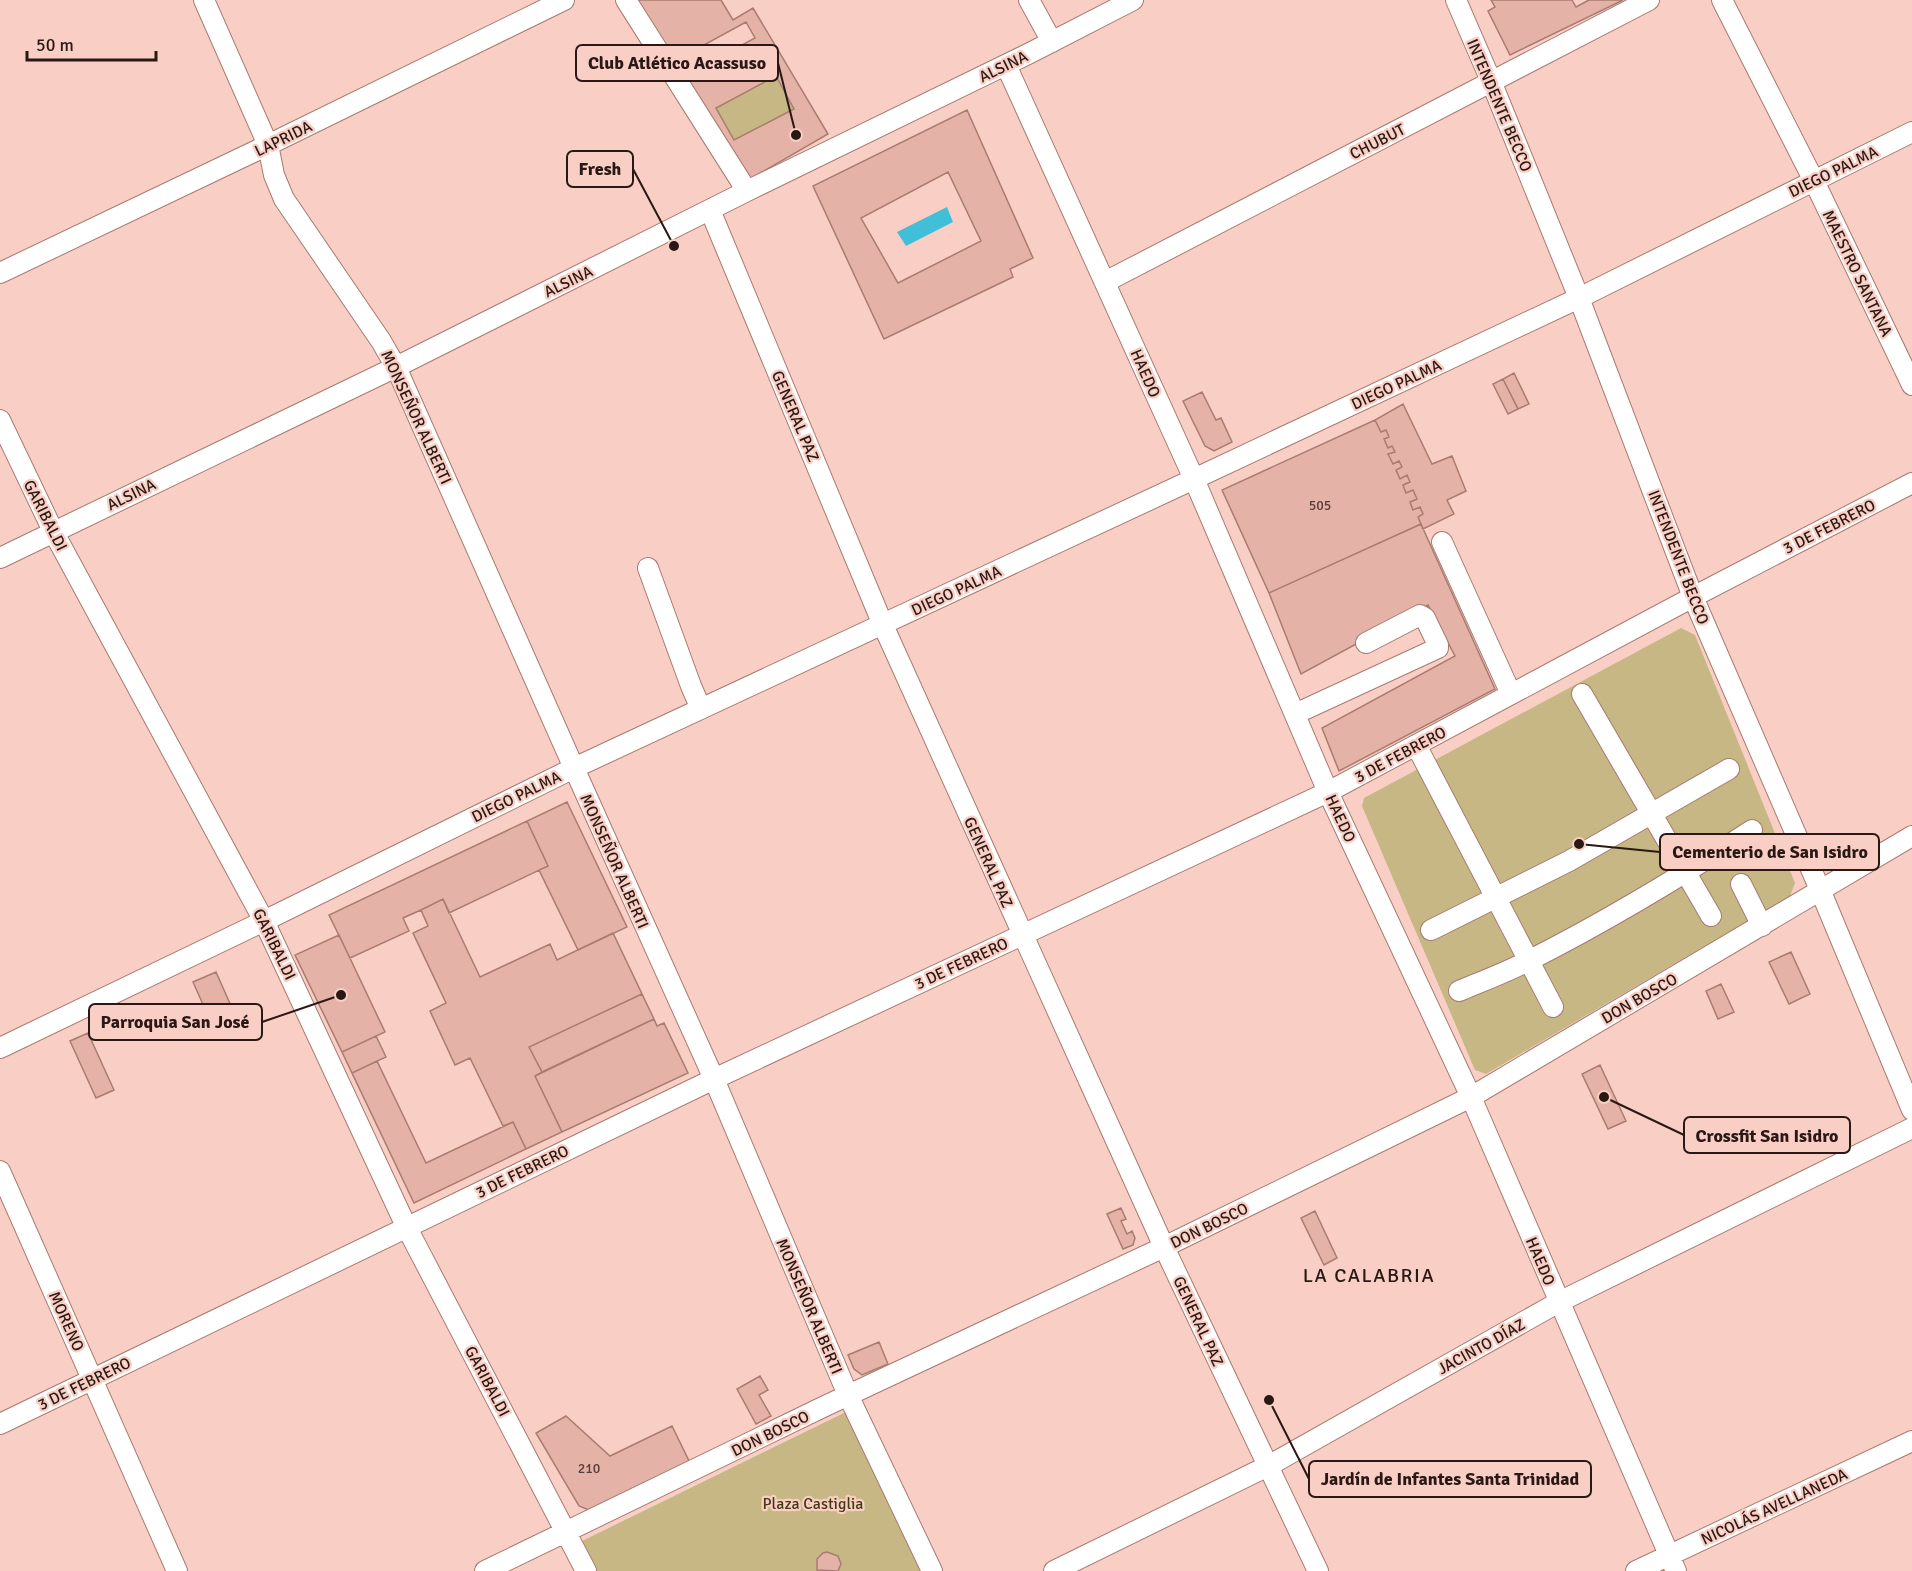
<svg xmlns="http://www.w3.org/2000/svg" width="1912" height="1571" font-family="Signika,sans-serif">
  <rect width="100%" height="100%" fill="#f9cfc5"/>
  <path fill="#c6b784" d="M776,76l18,33 -60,31 -18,-32z
    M1681,628l14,7 100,248 -5,13 -304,178 -11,-4 -113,-264 2,-8z
    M846,1412l75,159h-327l-14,-29z"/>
  <path fill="#41bfd8" d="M947,207l6,15 -47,24 -9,-14z"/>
  <path fill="#e4b2a6" stroke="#aa7b70" stroke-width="1.5" fill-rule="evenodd" d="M635,0h86l12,20 20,-12 75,126 -85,49zM746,22l9,16 -44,24 -9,-16zM776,76l18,33 -60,31 -18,-32z
    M1491,0h81l4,7 13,-7h34l-113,55 -22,-44 7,-4z
    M967,110l66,148 -23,11 3,8 -129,62 -71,-153zM948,172l33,69 -83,42 -37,-65z
    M1514,373l15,31 -11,5 -15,-30z
    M1503,379l15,30 -10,5 -15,-30z
    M1202,392l14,28 5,-2 11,24 -18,9 -9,-5 -22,-45z
    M1403,404l29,60 20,-8 14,35 -19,9 7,14 -31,15 -5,-12 5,-3 -3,-7 -7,3 -3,-8 7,-3 -4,-9 -7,3 -3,-8 7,-3 -3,-7 -7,4 -4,-9 6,-3 -3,-6 -6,3 -5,-10 7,-2 -3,-6 -4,2 -4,-9 5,-2 -3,-7 -5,2 -6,-12z
    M1375,420l6,12 5,-2 3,7 -5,2 4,9 4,-2 3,6 -7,2 5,10 6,-3 3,6 -6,3 4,9 7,-4 3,7 -7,3 3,8 7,-3 4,9 -7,3 3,8 7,-3 3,7 -5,3 3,7 -152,69 -47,-103z
    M1421,524l74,165 -156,82 -17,-43 133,-72 -27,-51 -127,69 -32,-81z
    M567,802l60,125 -49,23 -39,-80 9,-4 -21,-45z
    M527,821l21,45 -99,47 -6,-14 -22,11 -18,8 6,13 -59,27 -21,-43z
    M443,899l37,78 70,-33 7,16 56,-27 29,61 -113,53 13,25 -7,4 27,56 -36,17 -13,-27 -10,4 -33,-68 -15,7 -25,-54 16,-8 -33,-70 15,-7 -7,-16z
    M339,935l46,97 -43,20 -47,-97z
    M1791,952l19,42 -21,10 -20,-42z
    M216,972l16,36 -23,10 -16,-36z
    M1721,984l13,28 -16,7 -12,-28z
    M642,994l12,25 -112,53 -13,-25z
    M654,1019l3,7 7,-3 24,50 -126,59 -27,-56z
    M88,1033l26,57 -18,8 -26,-57z
    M376,1036l10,21 -34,16 -10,-21z
    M377,1061l49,102 87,-41 13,27 -112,54 -62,-130z
    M1600,1065l26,56 -18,8 -26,-55z
    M1121,1208l5,11 -5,2 6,13 5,-3 3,7 -2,7 -10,4 -16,-35z
    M1315,1211l22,47 -13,7 -23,-47z
    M879,1342l9,22 -26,11 -8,-6 -6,-14z
    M760,1376l8,14 -9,5 12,21 -15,8 -19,-35z
    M566,1416l44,40 62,-30 18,37 -101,47 -10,-4 -43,-73z
    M827,1552l11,4 3,8 -3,7 -21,-1v-11l6,-6z"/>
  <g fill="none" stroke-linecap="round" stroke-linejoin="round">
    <g stroke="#a97a6f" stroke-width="22">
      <path id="minor" d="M204,0l64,145 6,30 10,24 97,142 15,26 178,401 140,311 134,316 84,176
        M626,0l121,191
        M1029,0l23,42
        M1456,0l35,81 88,217 114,299 128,295 91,218
        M1722,0l92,181 98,204
        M1006,65l188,414 134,313 143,305 205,474
        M710,210l173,415 281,622 154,324
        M0,273l268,-128 296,-145
        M1105,282l544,-282
        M0,420l53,111 211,390 142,305 180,345
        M1442,542l69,152
        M0,558l396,-191 351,-176 283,-138 103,-53
        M648,568l43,118 10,23
        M1582,694l129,222
        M1295,714l143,-66v-3l-13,-27 -5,-3 -54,28
        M1416,745l137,262
        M1741,884l21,42
        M1431,930l138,-69 160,-92
        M1459,991c24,-10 48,-19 71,-31 77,-39 150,-83 222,-130
        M0,1048l264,-127 310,-153 620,-289 385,-181 333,-166
        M0,1171l177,400
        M0,1424l714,-345 614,-287 365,-195 219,-114
        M485,1571l338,-164 341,-160 307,-150 441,-261
        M1054,1571l214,-105 291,-164 353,-174
        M1636,1571l276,-130"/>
    </g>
    <use href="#minor" stroke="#fff" stroke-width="20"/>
  </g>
  <g text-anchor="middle" stroke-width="4.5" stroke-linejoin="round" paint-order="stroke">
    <g font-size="14" fill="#583e38">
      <text x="1320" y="510">505</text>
      <text x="589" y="1473">210</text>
    </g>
    <g font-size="16" fill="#2a1814" stroke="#f9cfc5">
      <text transform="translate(1003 66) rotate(-26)" y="6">ALSINA</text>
      <text transform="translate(1500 105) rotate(67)" y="6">INTENDENTE BECCO</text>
      <text transform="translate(283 138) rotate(-26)" y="6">LAPRIDA</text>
      <text transform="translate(1377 141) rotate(-27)" y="6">CHUBUT</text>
      <text transform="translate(1833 171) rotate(-26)" y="6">DIEGO PALMA</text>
      <text transform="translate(1858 273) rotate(64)" y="6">MAESTRO SANTANA</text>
      <text transform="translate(568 281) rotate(-26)" y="6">ALSINA</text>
      <text transform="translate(1146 373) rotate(66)" y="6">HAEDO</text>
      <text transform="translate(1396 384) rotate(-25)" y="6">DIEGO PALMA</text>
      <text transform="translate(796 416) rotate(67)" y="6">GENERAL PAZ</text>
      <text transform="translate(417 417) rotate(65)" y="6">MONSEÑOR ALBERTI</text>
      <text transform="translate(131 494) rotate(-26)" y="6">ALSINA</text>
      <text transform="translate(46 515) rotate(63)" y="6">GARIBALDI</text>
      <text transform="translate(1829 526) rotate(-27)" y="6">3 DE FEBRERO</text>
      <text transform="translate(1679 557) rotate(69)" y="6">INTENDENTE BECCO</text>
      <text transform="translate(956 590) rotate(-25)" y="6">DIEGO PALMA</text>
      <text transform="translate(1400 754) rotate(-28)" y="6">3 DE FEBRERO</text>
      <text transform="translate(516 796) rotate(-26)" y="6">DIEGO PALMA</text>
      <text transform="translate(1341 818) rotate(65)" y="6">HAEDO</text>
      <text transform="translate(615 861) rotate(66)" y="6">MONSEÑOR ALBERTI</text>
      <text transform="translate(989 862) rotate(66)" y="6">GENERAL PAZ</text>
      <text transform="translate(275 944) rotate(64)" y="6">GARIBALDI</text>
      <text transform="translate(961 963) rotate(-25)" y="6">3 DE FEBRERO</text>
      <text transform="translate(1639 998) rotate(-30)" y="6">DON BOSCO</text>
      <text transform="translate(522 1171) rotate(-26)" y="6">3 DE FEBRERO</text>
      <text transform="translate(1209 1225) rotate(-26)" y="6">DON BOSCO</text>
      <text transform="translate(1541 1261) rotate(67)" y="6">HAEDO</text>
      <text transform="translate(810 1306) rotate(67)" y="6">MONSEÑOR ALBERTI</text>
      <text transform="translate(67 1321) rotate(66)" y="6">MORENO</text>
      <text transform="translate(1199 1321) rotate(65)" y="6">GENERAL PAZ</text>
      <text transform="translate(1481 1346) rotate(-29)" y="6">JACINTO DÍAZ</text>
      <text transform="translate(488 1381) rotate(62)" y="6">GARIBALDI</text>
      <text transform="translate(84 1383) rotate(-26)" y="6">3 DE FEBRERO</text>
      <text transform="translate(770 1433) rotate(-26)" y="6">DON BOSCO</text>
      <text transform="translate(1774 1506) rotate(-25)" y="6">NICOLÁS AVELLANEDA</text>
    </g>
    <g font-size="16" fill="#433912" stroke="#f9cfc5">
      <text x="813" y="1509">Plaza Castiglia</text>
    </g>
    <g font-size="20" letter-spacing="1.5" fill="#2a1814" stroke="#f9cfc5">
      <text x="1369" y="1282">LA CALABRIA</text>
    </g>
  </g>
  <path fill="none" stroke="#2a1814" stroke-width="2" d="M796 135L778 63M674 246L633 169M1579 844L1660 852M341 995L262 1022M1604 1097L1684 1135M1269 1400L1309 1479"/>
  <g fill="#2a1814" stroke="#f9cfc5" stroke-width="2">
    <circle cx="796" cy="135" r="6"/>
    <circle cx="674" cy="246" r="6"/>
    <circle cx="1579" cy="844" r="6"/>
    <circle cx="341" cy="995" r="6"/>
    <circle cx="1604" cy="1097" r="6"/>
    <circle cx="1269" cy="1400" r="6"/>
  </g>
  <g fill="#f9cfc5" stroke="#2a1814" stroke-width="2">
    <rect x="576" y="45" width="202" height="36" rx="6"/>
    <rect x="567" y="151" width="66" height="36" rx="6"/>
    <rect x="1660" y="834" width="219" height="36" rx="6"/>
    <rect x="89" y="1004" width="173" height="36" rx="6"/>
    <rect x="1684" y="1117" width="166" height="36" rx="6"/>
    <rect x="1309" y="1461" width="282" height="36" rx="6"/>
  </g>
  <g font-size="18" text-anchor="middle" font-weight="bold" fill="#2a1814">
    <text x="677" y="69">Club Atlético Acassuso</text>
    <text x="600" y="175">Fresh</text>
    <text x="1770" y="858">Cementerio de San Isidro</text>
    <text x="175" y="1028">Parroquia San José</text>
    <text x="1767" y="1142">Crossfit San Isidro</text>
    <text x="1450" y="1485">Jardín de Infantes Santa Trinidad</text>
  </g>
  <path d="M27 51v9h129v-9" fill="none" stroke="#2a1814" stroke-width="3"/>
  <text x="36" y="51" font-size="18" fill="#2a1814" stroke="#f9cfc5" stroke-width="4.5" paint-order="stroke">50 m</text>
</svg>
